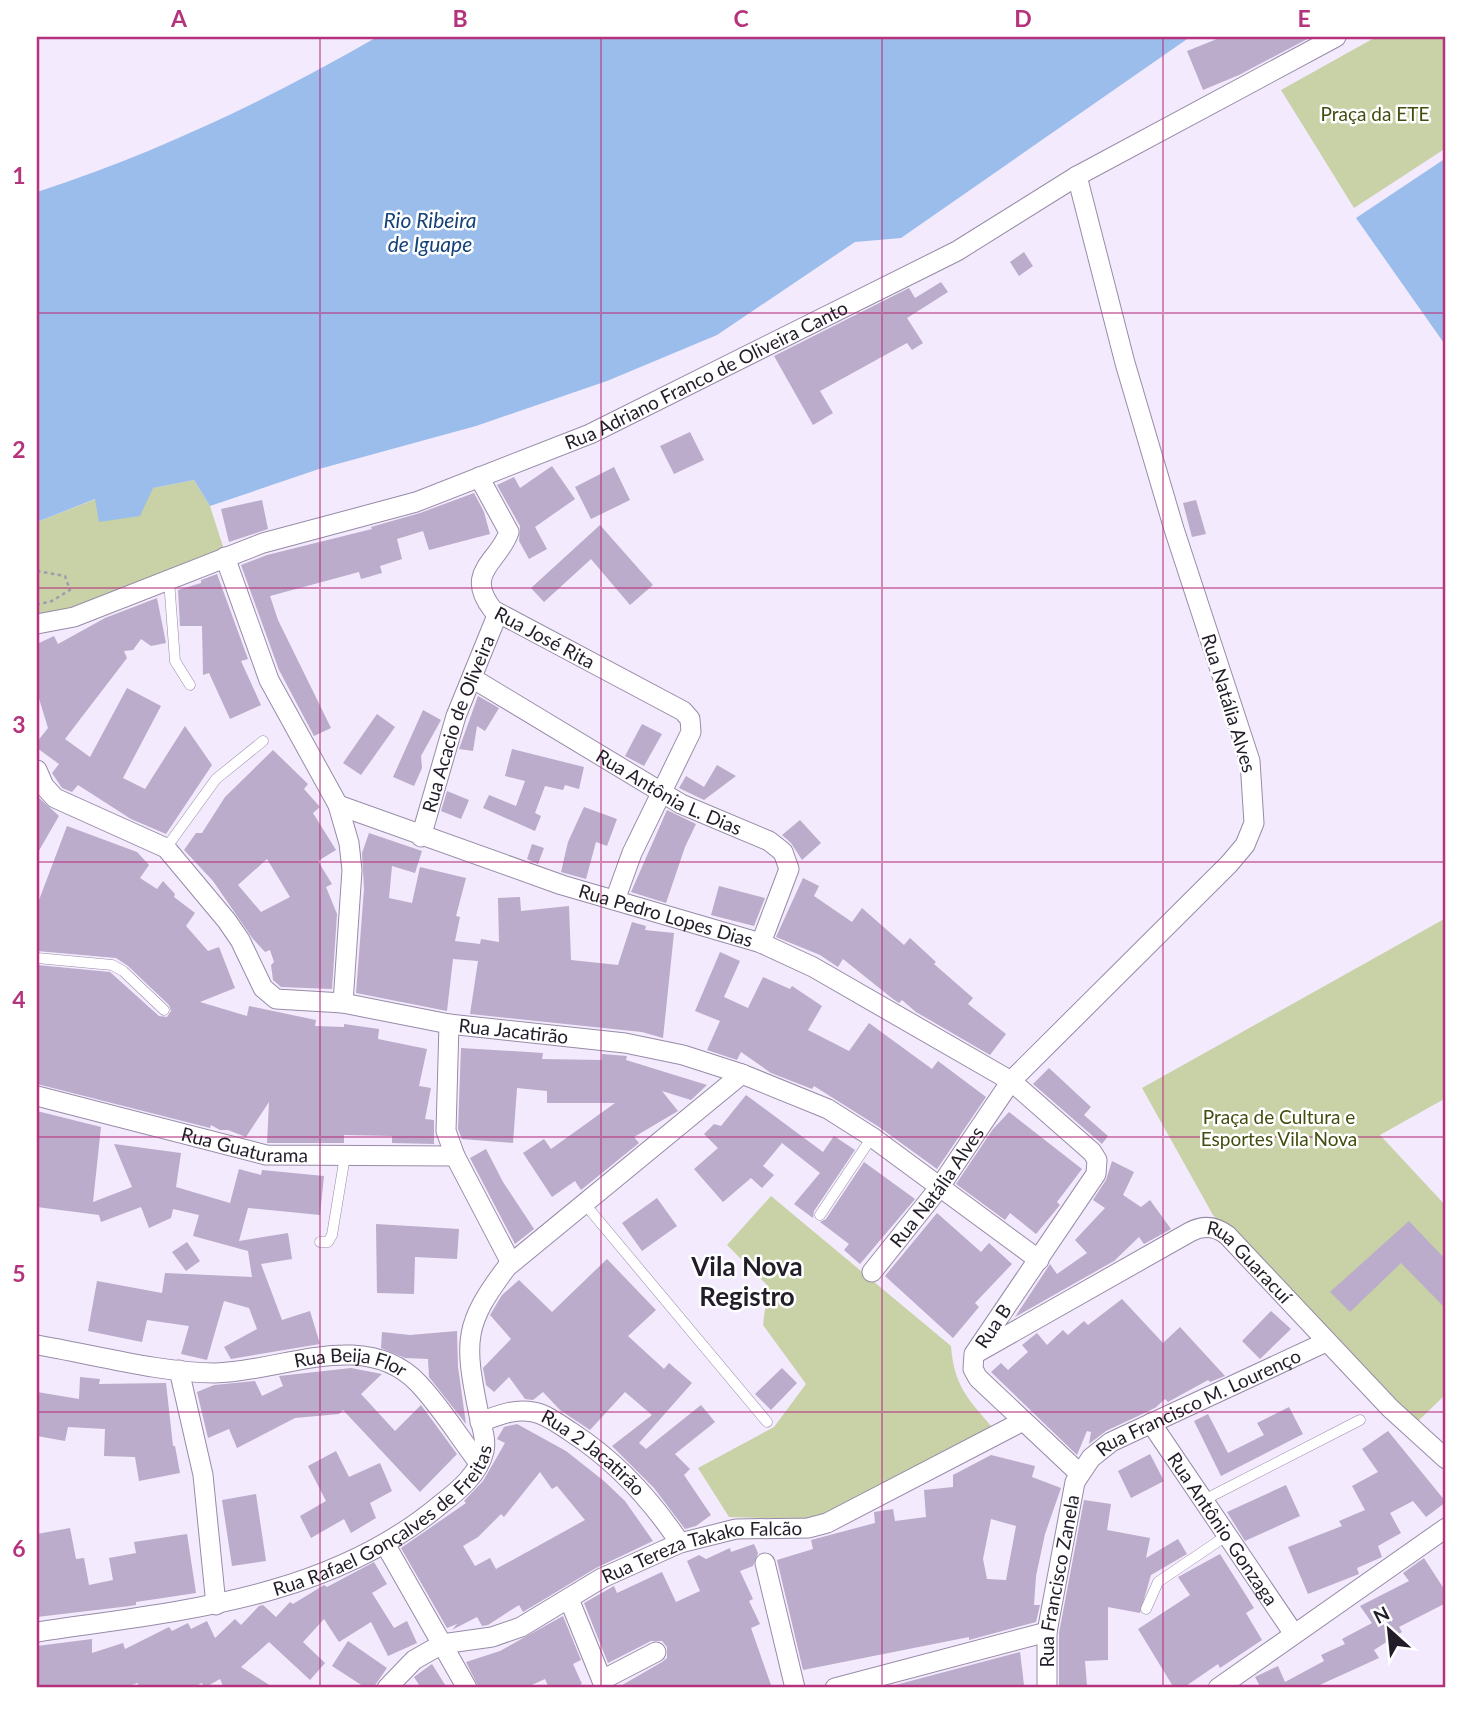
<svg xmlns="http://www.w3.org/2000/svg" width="1483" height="1725" font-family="Lato,sans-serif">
  <rect width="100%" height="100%" fill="#f3eafd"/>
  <path fill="#c8d2a6" d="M1376,37h70v111l-92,60 -73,-118z
    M194,480l16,26 16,50 -189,67v-101l59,-23z
    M1446,918v180l-66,37 66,71v188l-33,32 -200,-211 -71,-127z
    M771,1196l180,150c3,39 16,52 41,81l-167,88 -24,4 -72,-2 -31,-49 76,-41 32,-43 -43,-59 5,-39 -41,-41z"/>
  <path fill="#9bbdeb" d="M377,37h813l-289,201 -46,4 -138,93 -110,46 -131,45 -157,43 -109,37 -16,-26 -41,8 -13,28 -41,6 -4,-23 -58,23v-330c119,-39 231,-92 340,-155z
    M1446,158v188l-90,-128z"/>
  <path fill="#baacca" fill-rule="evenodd" d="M1222,37h89l-72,38 -36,15 -16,-39z
    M1024,252l9,14 -14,10 -9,-14z
    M941,282l7,10 -41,26 16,25 -11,7 -5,-7 -87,48 13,22 -20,12 -39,-69 135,-68 6,10z
    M690,432l14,28 -30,14 -14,-28z
    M552,466l23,33 -40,28 12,22 -18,10 -10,-18 1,-15 -23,-41 17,-8 6,11z
    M614,467l16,33 -39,19 -16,-32z
    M474,493l10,19 6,22 -61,16 -6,-19 -26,8 5,20 -22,7 2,7 -21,6 -2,-7 -89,24 8,24 53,108 -17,8 -35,-66 -38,-105 26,-10 105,-26 -1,-2 49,-14z
    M262,500l6,29 -39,13 -8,-33z
    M1196,500l10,34 -14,3 -9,-34z
    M600,525l53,60 -23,20 -39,-46 -47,43 -13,-14z
    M217,574l31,85 -7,2 20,44 -31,14 -21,-46 -6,2 -1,-49h-22l-2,-36 23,-7v-3z
    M157,598l9,45 -15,3 -10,-7 -8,11 -9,1 3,7 -62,81 25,18 37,-69 34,18 -38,72 22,11 40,-63 27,39 -46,69 -35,-15 -53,-34 -6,7 -10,-4 -10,-15 7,-9 -22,-16v-6l11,-14 -11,-36v-48l17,-8 4,8 47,-26z
    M478,696l21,12 -14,23 -8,-5 -4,25 -14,-2z
    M423,710l18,10 -20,36 1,12 -8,18 -21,-9z
    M377,714l18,13 -34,48 -18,-12z
    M642,724l20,10 -18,32 -19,-10z
    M512,749l72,18 -5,22 -14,-4 -2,5 -18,-4 -10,27 6,3 -6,15 -52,-23 6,-13 27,11 9,-25 -20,-5z
    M273,750l35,34 -4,5 16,18 -7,6 23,37 -18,11 14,23 -6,3 11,27 -5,75 -51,-2 -8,-7 -2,-15 3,-3 -4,-12 -5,2 -12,-13 -40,-58 -29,-31 12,-17h6l23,-36zM267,859l23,38 -29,15 -23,-27z
    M717,765l19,11 -32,24 -25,-12 7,-12 18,11z
    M447,791l22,9 -8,19 -20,-8z
    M37,796l22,20 -22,38z
    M584,807l33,12 -10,27 -11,-4 -10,37 -25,-7 7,-30z
    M667,810l29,14 -11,23 -19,56 -35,-11z
    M800,820l21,23 -19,17 -11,-17 -9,-8z
    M67,826l70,26 12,13 -9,13 17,11 6,-8 12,13 -1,3 21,16 -9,13 22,25 11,-4 16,41 -35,14 47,14 2,-10 67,14 -1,6 29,1v-3l35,5 -1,10 49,10 -8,37 12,2 -6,31 9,1v24l-42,-1v-7l-48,-1v8h-77l2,-41 -23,35 -18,-7h-8l-9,-5 -1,3 -173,-44v-119l73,7 49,44 8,1 4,-6 -2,-6 -41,-39 -12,-8 -79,-7v-51h2z
    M369,833l53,18 -7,22 -23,-7 -3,32 23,5 8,-36 46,11 -10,38 4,1 -5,24 25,3 1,-5 18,3 -1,-44 22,-1 1,14 48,-5 2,54 47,5 14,-43 14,4 -1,4 29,3 -11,105 -21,-6 -172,-18 8,-53 -25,-2 -6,52 -91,-18 8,-104 -2,-36z
    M532,844l12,4 -6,16 -11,-5z
    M803,878l16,8 -5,10 38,26 10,-14 42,37 6,-7 26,24 -2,2 39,34 -5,6 38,30 -16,21 -74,-43 -14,-12 -3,3 -6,-4 -50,-40 -5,8 -18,-12 -44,-18z
    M719,886l46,12 -11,28 -43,-11z
    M720,952l20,9 -16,36 24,11 15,-31 27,12 2,-3 30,20 -14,24 41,21 20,-28 63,46 6,-8 48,36 -49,72 -58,-42 -65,-41 -2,3 -41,-16 -30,-21 -4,8 -30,-10 13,-29 -25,-10z
    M461,1048l82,5 -1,6 60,1v-6l25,2 -1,4 81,25 -16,15 -29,-9 16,20 -44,26 5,6 -58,47 -6,-9 -23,16 -29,-44 21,-14 7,10 64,-46h-68v-12l-30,-3 -4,55 -51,-4 -4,-10z
    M1049,1068l42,39 -7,8 24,21 -6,8 -69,-60z
    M746,1095l77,57 11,-16 21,14 -41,61 -1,7 -19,-14 26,-31 -38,-30 -19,23 11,9 -12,13 -11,-10 -28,24 -29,-33 24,-21 -14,-14 10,-10 7,2z
    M37,1111l64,16 -8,75 39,-15 -18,-43 67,9 -5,34 54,16 9,-34 22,6 1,-5 62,6 -4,39 -72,-7 -9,33 49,-8 4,26 -31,5 21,56 28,-9 10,33 -89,15 -7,-12 33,-18 -8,-21 -25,-7 -17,59 -26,-6 8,-28 -42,-6 -5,22 -54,-11 9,-50 65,12 3,-20 87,4 -4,-26 -55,-15 6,-21 -26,-6 -2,9 -22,10 -8,-21 -40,15 -2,-7 -62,-8z
    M1009,1112l73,57 -25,33 3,3 -24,29 -26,-21 -5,7 -49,-36 37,-55z
    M486,1149l17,33 31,47 -19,15 -45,-86z
    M1112,1161l22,11 -11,23 18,12 9,-7 21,29 -27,15 -5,-7 -25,24 -99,56 35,-53 7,10 30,-21 -12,-13 30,-32 -12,-8 13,-20z
    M864,1162l51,37 -55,65 -16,-14 5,-6 -29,-22 6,-3z
    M657,1198l20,28 -35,25 -20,-28z
    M937,1213l44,39 8,-9 23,21 -37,39 4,4 -26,31 -68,-62z
    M1409,1221l37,39v49l-45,-46 -51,49 -20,-20z
    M376,1224l83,5 -2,30 -42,-2 -1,37 -37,-1z
    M187,1242l13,19 -14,10 -14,-19z
    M607,1259l49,51 -28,26 36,33 5,-6 23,20 -53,60 7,6 55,-44 14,17 -40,32 15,15 -6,6 27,40 -15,11 -11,3 -31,-41 -42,-42 40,-31 -27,-23 -35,38 -30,-20 -17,-18 -10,8 -8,-1 -16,-22 -15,15 -8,-7 -3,-17 28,-29 -21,-24 12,-20 17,-15 33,32z
    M1122,1299l41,44 17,-16 45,49 -15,6 -2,-2 -40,22 -3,-3 -10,9 -49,23 -17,13 2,-12 -4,-1 -10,24 -86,-83 10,-9 7,7 20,-18 -6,-7 15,-12 10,12 16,-15 5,5 16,-14 4,4z
    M1271,1311l20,18 -31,30 -18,-18z
    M457,1331l1,36 8,57 -37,-47 -1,-18 -23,-1 -24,-10 1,-16 28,3z
    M351,1368l31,6 -21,20 34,37 26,-26 36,49 -37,38 -77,-82 -4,4 -44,4 -58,30 -8,-19 -21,9 -11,-46 17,-7 41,-4 7,15 21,-10 -4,-10z
    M782,1368l15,15 -26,27 -16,-16z
    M80,1377l20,2 -1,5 67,-1 7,63h2l5,27 -41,8 -4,-24 -31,-1 1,-27 -37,-2 -3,14 -28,-5v-44l42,7z
    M1289,1407l14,27 -82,42 -27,-55 14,-7 20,39 36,-18 -7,-12z
    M517,1424l49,27 38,30 21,20 28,40 -57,27 -73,44 -4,-7 -31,20 -6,1 -5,-9 -25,13 5,-6 -10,4 -46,-80 65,-45 -2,-2 19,-20 22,-38 -8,-4 7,-12zM540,1472l12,17 5,-3 28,34 -89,49 -6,-11 -15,8 -12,-20 15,-9 23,-23 3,3z
    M1388,1431l58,71 -20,15 -13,-16 -23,12 11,20 -23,13 4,11 -25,11 2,6 -51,20 -20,-47 54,-21 -3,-5 26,-11 -13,-24 26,-14 -16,-23z
    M336,1451l13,26 31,-14 12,28 -22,12 6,15 -25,15 -7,-14 -33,19 -11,-22 26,-15 -18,-35z
    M1150,1454l14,27 -33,17 -13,-27z
    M991,1455l44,11 -3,11 29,11 -16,46 -9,42 -2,29h6l-4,17 -67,18v-3l-166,33 -26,-110 36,-11 -2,-9 64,-17 -1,-11 19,-3 2,12 31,-4 -2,-27 29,-3v-12zM991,1519l25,7 -10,54 -19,-1 -4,-20z
    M1286,1485l14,31 -55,25 -18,-29z
    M256,1494l10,67 -34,5 -10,-66z
    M1084,1500l27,4 -4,26 43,8 -4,20 32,-19 9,15 -36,21 -11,38 -32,-6v53l-23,1 2,25 -28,2v-55z
    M70,1528l6,31 8,-1 5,27 24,-5 -4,-22 27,-5 -2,-11 53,-8 9,59 -60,9v3l-6,1 -93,11v-83z
    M754,1544l4,9 -5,13 -13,5 13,28 -4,2 11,23 -9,4 21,60h-155l45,-26 5,-4v-11l-5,-6h-11l-43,22 -24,-60 30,-17 3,7 45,-21 14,30 24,-11 -13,-30 12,-6 7,4 24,-11 1,4z
    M1220,1554l34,54 -8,5 16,27 -42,28 -2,-4 -35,24h-9l-36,-59 52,-34 -12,-18z
    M1424,1558l22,34v11l-47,24 3,5 -28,18 5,8 -66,30h-52l-6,-11 23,-11 7,16 39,-21 -3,-6 24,-11 -3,-5 30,-16 -12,-17 49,-25 -6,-8z
    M374,1562l13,22 -15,9 22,35 13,-7 10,22 -29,13 -17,-34 -32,20 -15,-23 -21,23 22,21 -15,17 -41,-38 -28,25 33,21h-50l-4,-9 -16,9 -2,-5 -10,5h-53l-1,-5 -16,5h-85v-42l55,-7v14l31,-10 2,6 44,-22 3,4 16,-8 3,6 16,-8 8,17 20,-19 6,6 18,-19 4,-1 13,12 14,-15 3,2 31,-19 3,2z
    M563,1616l18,44 -8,4 9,20 -9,4h-24l-4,-9 -20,9h-46l-13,-26 34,-11z
    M348,1641l39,27 -14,20h-7l-34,-22z
    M1020,1652l4,33 -26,3h-114z
    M432,1664l15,24h-26l-7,-11z"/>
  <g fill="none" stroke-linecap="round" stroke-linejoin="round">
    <g stroke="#988ba8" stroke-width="11">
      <path id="service" d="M169,580l6,81 15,24
        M166,848l50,-69 47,-38
        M37,958l75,7 11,6 41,39
        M584,1203l183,219
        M820,1215l52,-78
        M320,1242h8l4,-7 13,-79
        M1202,1501l158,-81
        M1146,1609l12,-27 68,-46"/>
    </g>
    <g stroke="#988ba8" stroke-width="21">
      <g id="minor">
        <path id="s1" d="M479,477l30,55c-10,30 -46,40 -16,78l190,101 7,8 1,13 -59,121 -17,47"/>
        <path d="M225,557l44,123 69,125 11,38 3,27 -9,133"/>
        <path id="s2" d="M37,624l37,-7 189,-74 153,-41 174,-68 367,-183 120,-75 259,-139"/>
        <path id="s3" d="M472,678l209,126 88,37 14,11 6,17 -28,74"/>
        <path id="s4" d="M37,770l7,16 11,12 111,50 61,73 13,19 23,48 13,11 67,4 106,21 176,19 58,12 59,19 86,35 44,28 167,123"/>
        <path id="s5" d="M338,805l224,80 199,58 52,24 198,114 81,71 5,8 -1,14 -122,180 -1,15 5,9 101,95"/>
        <path id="s6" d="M421,837l35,-121 42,-103"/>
        <path d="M449,1024l-3,107 9,25 56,107"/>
        <path id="s7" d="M37,1096l229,59 189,1"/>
        <path id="s8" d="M872,1272l67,-84 72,-107 218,-217 16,-19 9,-22 -4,-62 -76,-232 -49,-166 -48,-187"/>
        <path id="s9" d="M37,1345c54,9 125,28 178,28 66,-1 149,-46 203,10 23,24 41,54 61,80"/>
        <path id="s10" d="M978,1352l212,-120c13,-7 25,-6 37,3l163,173 56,51"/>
        <path d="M179,1370l24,105 13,130"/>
        <path id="s11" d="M480,1422c17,-6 34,-14 53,-10 13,2 26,12 38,20 45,29 79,66 109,111"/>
        <path id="s12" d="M1151,1423l143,211"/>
        <path d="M385,1544l82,144"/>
        <path d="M765,1563l30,125"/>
        <path d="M569,1599l36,89"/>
        <path id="s13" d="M37,1632c140,-21 290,-32 404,-128 17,-13 38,-30 43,-53 3,-13 -4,-28 -6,-41 -14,-70 -14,-86 29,-143l235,-193"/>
        <path d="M602,1680l54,-28"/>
        <path id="s14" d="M387,1688l27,-28 28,-16 50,-7 29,-10 81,-49 78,-35 56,-14 72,-1 19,-5 196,-102"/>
        <path d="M835,1688l212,-56"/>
        <path id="s15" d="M1047,1688v-56l28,-150 16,-24 20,-16 215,-100"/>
        <path d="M1218,1688l228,-160"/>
      </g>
    </g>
    <path stroke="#a39bac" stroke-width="2.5" stroke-dasharray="3.5 3.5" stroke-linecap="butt" d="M37,571l28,5 5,14 -20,12 -13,2"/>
    <use href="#service" stroke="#fff" stroke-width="10"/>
    <use href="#minor" stroke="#fff" stroke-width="19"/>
  </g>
  <path fill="none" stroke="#b5337d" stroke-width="2" stroke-opacity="0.55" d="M320,37v1651M601,37v1651M882,37v1651M1163,37v1651M37,313h1409M37,588h1409M37,862h1409M37,1137h1409M37,1412h1409"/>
  <g text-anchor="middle" stroke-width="5" stroke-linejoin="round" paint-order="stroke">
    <g font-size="19" fill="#434d0e" stroke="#fff">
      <text x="1375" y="121">Praça da ETE</text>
      <text x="1279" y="1124">Praça de Cultura e<tspan x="1279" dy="22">Esportes Vila Nova</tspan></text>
    </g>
    <g font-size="19" fill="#231d29" stroke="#fff">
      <text dy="7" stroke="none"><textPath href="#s2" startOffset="716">Rua Adriano Franco de Oliveira Canto</textPath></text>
      <text dy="7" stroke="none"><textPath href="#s1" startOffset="210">Rua José Rita</textPath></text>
      <text transform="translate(1229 703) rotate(73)" y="7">Rua Natália Alves</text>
      <text dy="7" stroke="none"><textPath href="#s6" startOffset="119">Rua Acacio de Oliveira</textPath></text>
      <text dy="7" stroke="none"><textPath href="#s3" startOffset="228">Rua Antônia L. Dias</textPath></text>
      <text dy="7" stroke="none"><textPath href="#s5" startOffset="346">Rua Pedro Lopes Dias</textPath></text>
      <text dy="7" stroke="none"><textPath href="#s4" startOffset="584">Rua Jacatirão</textPath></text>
      <text dy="7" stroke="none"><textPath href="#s7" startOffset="214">Rua Guaturama</textPath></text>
      <text dy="7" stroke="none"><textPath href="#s8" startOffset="107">Rua Natália Alves</textPath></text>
      <text dy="7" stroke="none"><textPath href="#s10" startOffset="317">Rua Guaracuí</textPath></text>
      <text transform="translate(993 1326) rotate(-56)" y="7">Rua B</text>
      <text dy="7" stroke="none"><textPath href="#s9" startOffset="318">Rua Beija Flor</textPath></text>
      <text dy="7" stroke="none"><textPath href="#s15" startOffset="359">Rua Francisco M. Lourenço</textPath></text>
      <text dy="7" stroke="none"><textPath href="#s11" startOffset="128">Rua 2 Jacatirão</textPath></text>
      <text dy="7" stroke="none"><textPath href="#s13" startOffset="373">Rua Rafael Gonçalves de Freitas</textPath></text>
      <text dy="7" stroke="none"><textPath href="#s12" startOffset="128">Rua Antônio Gonzaga</textPath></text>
      <text dy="7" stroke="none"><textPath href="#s14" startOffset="352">Rua Tereza Takako Falcão</textPath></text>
      <text dy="7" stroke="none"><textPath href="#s15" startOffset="108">Rua Francisco Zanela</textPath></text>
    </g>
    <g font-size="21" font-style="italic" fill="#154279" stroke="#fff">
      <text x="430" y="228">Rio Ribeira<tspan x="430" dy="24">de Iguape</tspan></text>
    </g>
    <g font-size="26" font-weight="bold" fill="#231d29" stroke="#fff">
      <text x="747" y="1276">Vila Nova<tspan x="747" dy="30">Registro</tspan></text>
    </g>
  </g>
  <rect width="1483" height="1725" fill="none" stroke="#ffffff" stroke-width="77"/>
  <g transform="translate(1389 1630) rotate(333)" stroke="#ffffff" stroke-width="5" paint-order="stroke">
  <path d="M0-5L12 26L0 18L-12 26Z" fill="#231d29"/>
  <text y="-10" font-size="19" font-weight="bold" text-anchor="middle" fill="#231d29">N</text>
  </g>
  <rect x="38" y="38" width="1406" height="1648" fill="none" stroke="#b5337d" stroke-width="2.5"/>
  <g font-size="23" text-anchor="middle" font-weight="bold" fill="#b5337d">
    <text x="179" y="27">A</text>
    <text x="460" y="27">B</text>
    <text x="741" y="27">C</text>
    <text x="1023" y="27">D</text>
    <text x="1304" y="27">E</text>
    <text x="19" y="184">1</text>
    <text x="19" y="458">2</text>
    <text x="19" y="733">3</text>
    <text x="19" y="1008">4</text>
    <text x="19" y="1282">5</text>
    <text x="19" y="1557">6</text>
  </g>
</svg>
